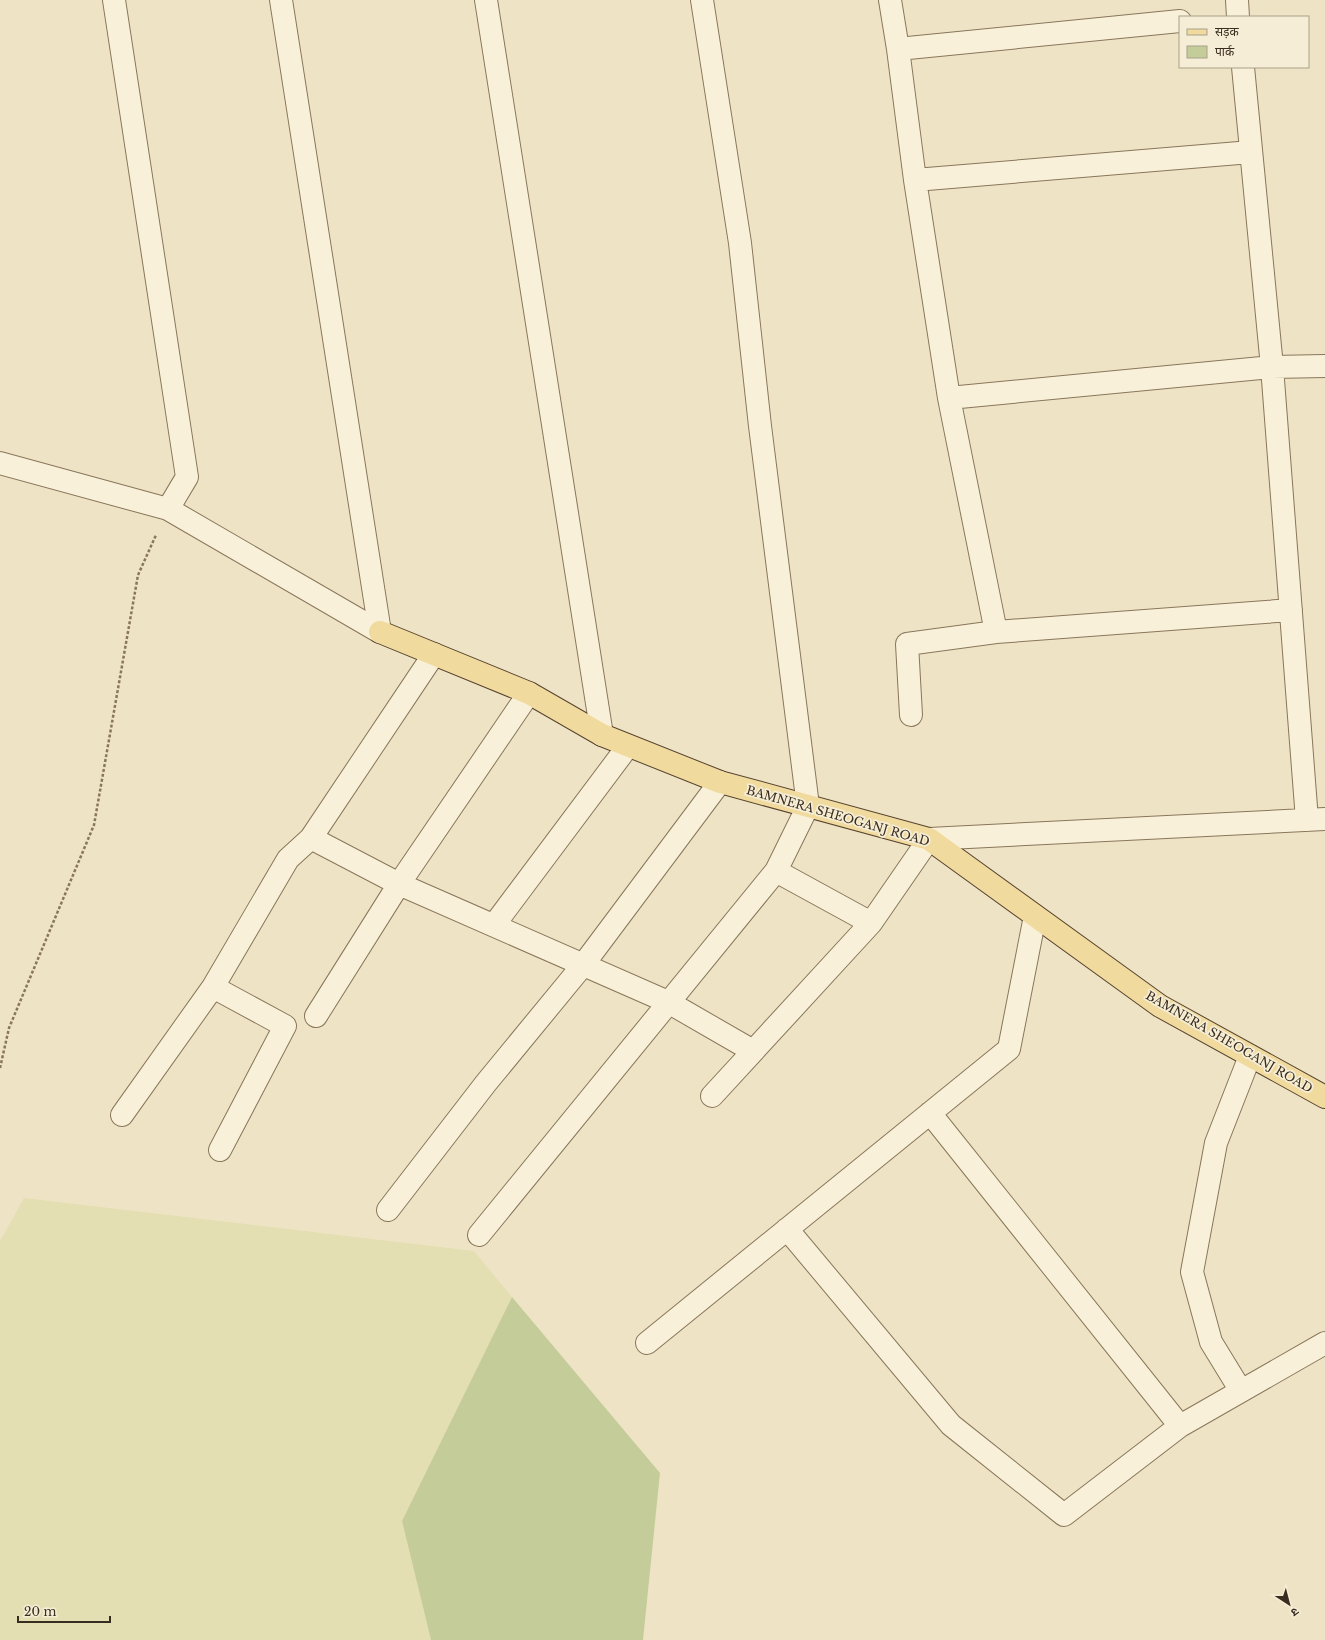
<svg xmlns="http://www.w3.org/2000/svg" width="1325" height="1640" font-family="'Libre Baskerville','Noto Sans Devanagari',serif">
  <rect width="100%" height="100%" fill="#eee4c5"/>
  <path fill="#e4deb3" d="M24,1198l450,53 38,46 -110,224 29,119h-431v-399z"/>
  <path fill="#c4cc99" d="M512,1297l148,176 -17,167h-212l-29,-119z"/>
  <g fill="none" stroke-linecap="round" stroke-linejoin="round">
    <g stroke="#89765b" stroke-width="24">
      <path id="minor" d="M114,0l73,477 -19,32
        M281,0l99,632
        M486,0l116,735
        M890,0l8,49 17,131 34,218 47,234
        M1237,0l1,17
        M898,49l282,-28
        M1243,67l29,300 35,453
        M915,180l336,-28
        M949,398l323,-31 53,-1
        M0,463l168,46 212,123
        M911,715l-4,-71 89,-12 295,-22
        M311,838l88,46 269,118 85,49
        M776,871l95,52
        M494,925l134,-179
        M213,987l72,39 -65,124
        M316,1016l83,-132 130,-191
        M712,1096l159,-173 58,-84 396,-20
        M930,1113l250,313
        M122,1115l91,-128 75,-128 23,-21 123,-184
        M388,1210l98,-127 97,-118 137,-183
        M787,1229l164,196 113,90 116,-89 145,-83
        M479,1235l297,-364 32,-65 -48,-380 -20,-183 -38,-243
        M647,1343l362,-294 26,-133
        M1241,1391l-30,-49 -19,-70 24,-129 34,-87"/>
    </g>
    <g stroke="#57432f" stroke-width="24">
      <path id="major" d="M380,632l149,61 73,42 118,47 209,57 231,167 165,91"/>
    </g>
    <path stroke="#89765b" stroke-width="2.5" stroke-dasharray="3 2" stroke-linecap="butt" d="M0,1068l9,-40 85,-203 44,-250 18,-40"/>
    <use href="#minor" stroke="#f9f0d9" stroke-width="22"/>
    <use href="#major" stroke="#f0da9e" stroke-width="22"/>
  </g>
  <g text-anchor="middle" stroke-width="3.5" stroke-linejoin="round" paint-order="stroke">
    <g font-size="12" fill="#392d1f" stroke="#f5edd5">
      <text transform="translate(838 816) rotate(16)" y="4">BAMNERA SHEOGANJ ROAD</text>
      <text transform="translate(1229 1042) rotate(30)" y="4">BAMNERA SHEOGANJ ROAD</text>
    </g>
  </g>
  <rect x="1179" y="16" width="130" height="52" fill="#f5edd5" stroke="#aaa08c"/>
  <rect x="1187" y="29" width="20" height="6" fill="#f0da9e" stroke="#aaa08c"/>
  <text x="1215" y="36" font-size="12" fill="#392d1f">सड़क</text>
  <rect x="1187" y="46" width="20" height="12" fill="#c4cc99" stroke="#aaa08c"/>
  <text x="1215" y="56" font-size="12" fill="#392d1f">पार्क</text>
  <g transform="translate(1289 1604) rotate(144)" stroke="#f5edd5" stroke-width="3" paint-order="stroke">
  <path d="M0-3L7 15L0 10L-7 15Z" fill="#392d1f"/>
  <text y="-6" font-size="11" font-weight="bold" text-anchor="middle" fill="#392d1f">उ</text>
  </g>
  <path d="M18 1616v6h92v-6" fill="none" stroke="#392d1f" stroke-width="2"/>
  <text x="24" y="1616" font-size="12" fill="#392d1f" stroke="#f5edd5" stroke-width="3" paint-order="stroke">20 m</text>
</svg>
